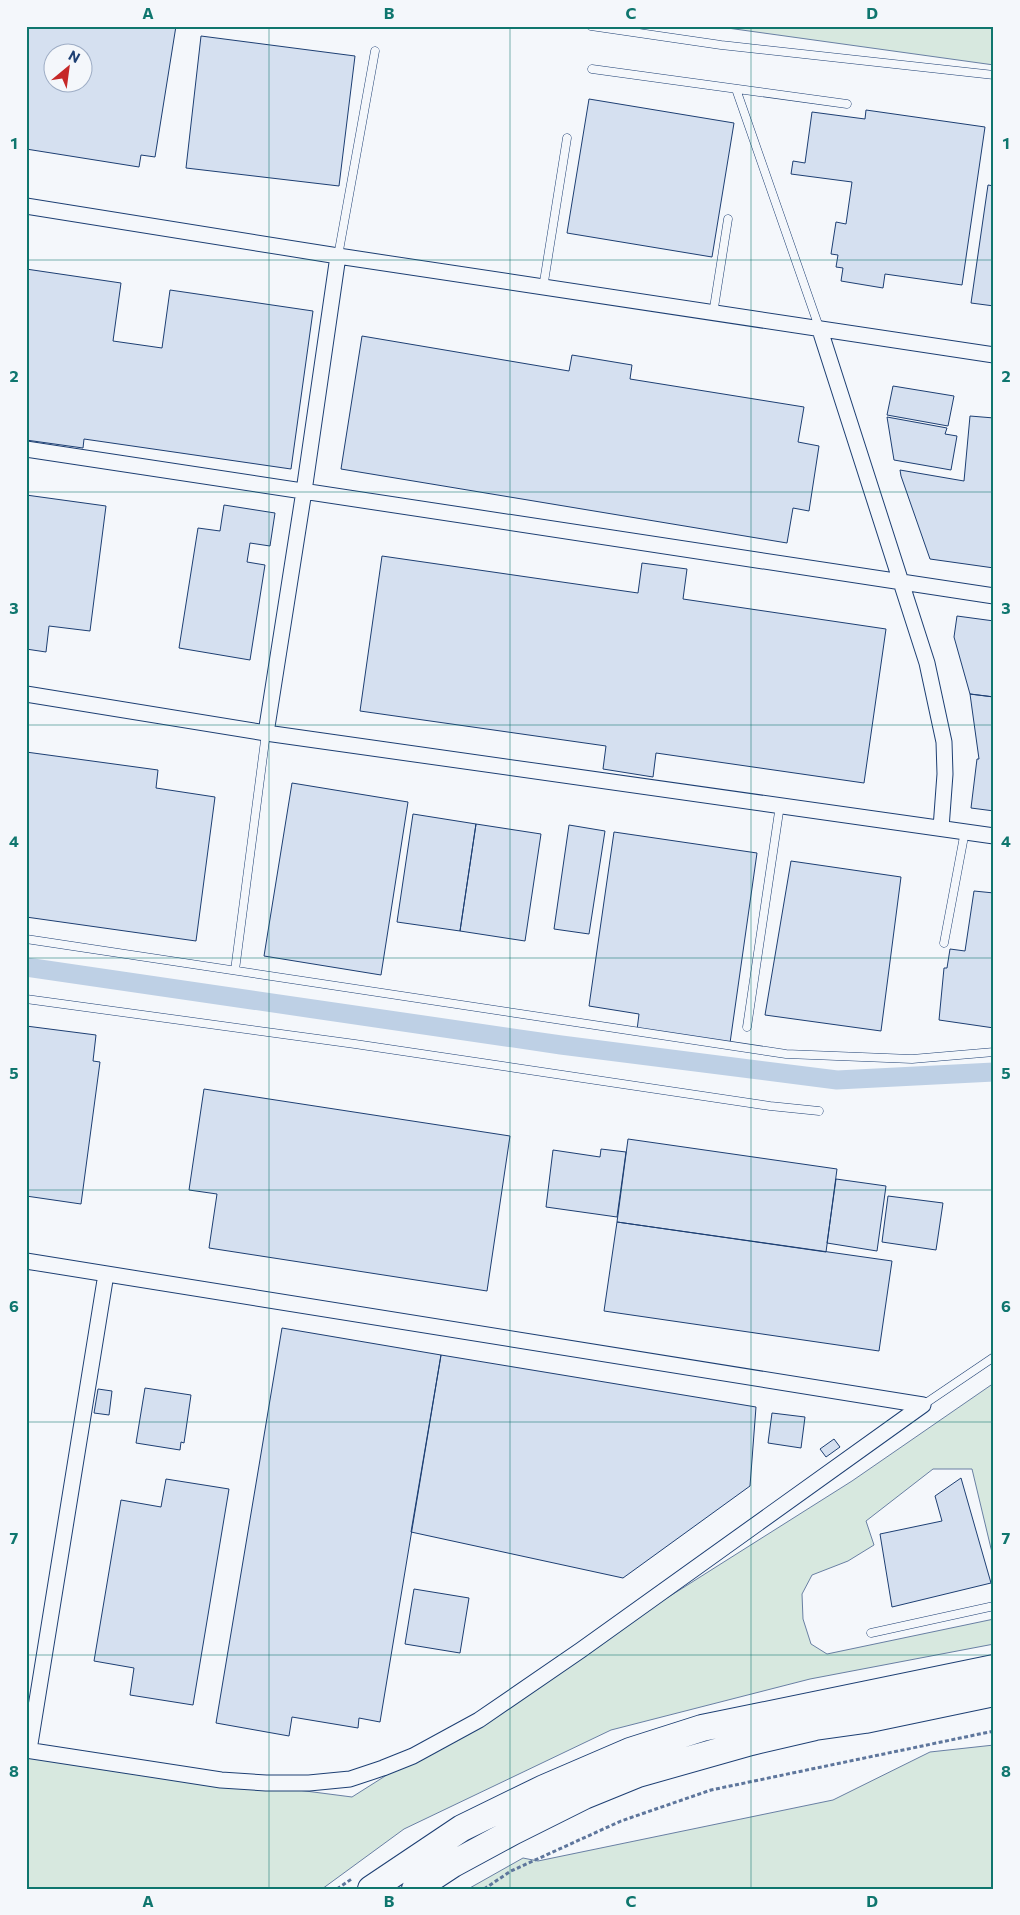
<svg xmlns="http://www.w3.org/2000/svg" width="1020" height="1915" font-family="Commissioner,sans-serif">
  <rect width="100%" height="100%" fill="#f4f7fb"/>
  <path fill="#d7e8df" stroke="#687fa3" d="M713,26h281v39z
    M994,1383v178l-22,-92h-39l-67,52 8,24 -26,16 -36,14 -10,19 1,25 8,25 16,10 167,-35v25l-184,35 -199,51 -207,99 -82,60h-296v-134l326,42 500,-316z
    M994,1745v144h-526l55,-31 15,3 295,-61 97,-48z"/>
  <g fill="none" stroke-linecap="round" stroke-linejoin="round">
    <path stroke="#bed0e5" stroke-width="19" d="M26,967l535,78 276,35 157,-8"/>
  </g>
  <path fill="#d5e0f0" stroke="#1d3f73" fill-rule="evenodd" d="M26,26h150l-21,131 -14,-2 -2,12 -113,-18zM52,52h30v30h-30z
    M201,36l154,20 -16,130 -153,-18z
    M589,99l145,24 -22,134 -145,-24z
    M866,110l119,17 -23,158 -77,-11 -2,14 -42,-7 2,-13 -7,-1 2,-12 -7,-1 5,-32 10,2 6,-42 -61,-8 2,-13 12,2 7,-51 53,7z
    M988,185l6,1v120l-23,-3z
    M26,269l95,14 -8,58 49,7 8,-58 143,21 -22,158 -207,-30 -1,9 -57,-8z
    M362,336l207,35 3,-16 60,10 -2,14 174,28 -6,35 21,4 -10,65 -16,-3 -6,35 -446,-74z
    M893,386l61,10 -6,30 -61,-11z
    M970,416l24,2v150l-64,-9 -29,-83 -1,-6 64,11z
    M887,417l60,11 -2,6 12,2 -6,34 -57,-10z
    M26,495l80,11 -16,125 -41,-5 -3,26 -20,-3z
    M224,505l51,8 -5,33 -20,-3 -3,19 18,3 -15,95 -71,-12 19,-120 22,3z
    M382,556l256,37 4,-30 45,6 -4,30 203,30 -22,154 -208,-30 -3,24 -50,-8 3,-23 -246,-35z
    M957,616l37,5v76l-24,-3 -16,-57z
    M970,694l24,3v114l-23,-3 6,-49h2z
    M26,752l132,18 -2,18 59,9 -19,144 -170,-24z
    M292,783l116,19 -27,173 -117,-19z
    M413,814l63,10 -16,107 -63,-9z
    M476,824l65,10 -16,107 -65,-10z
    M569,825l36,6 -16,103 -35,-5z
    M614,832l143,21 -27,190 -93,-13 2,-16 -50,-8z
    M791,861l110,16 -20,154 -116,-16z
    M974,891l20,2v135l-55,-8 5,-52h3l3,-19 15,2z
    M26,1026l70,9 -3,26 7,1 -19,142 -55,-8z
    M204,1089l306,47 -23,155 -278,-43 8,-54 -28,-4z
    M628,1139l209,30 -11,83 -209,-30z
    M601,1149l25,3 -9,65 -71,-10 7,-57 47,7z
    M836,1179l50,7 -9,65 -50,-8z
    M888,1196l55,7 -7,47 -54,-8z
    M617,1222l275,39 -13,90 -275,-40z
    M282,1328l159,27 -61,367 -21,-4 -1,10 -66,-11 -3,19 -73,-13z
    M441,1355l315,52 -6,79 -127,92 -212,-46z
    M145,1388l46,7 -7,48 -3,-1 -1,8 -44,-7z
    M98,1389l14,2 -3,24 -15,-2z
    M772,1413l33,4 -4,31 -33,-5z
    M834,1439l6,8 -14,10 -6,-8z
    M961,1478l30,105 -99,24 -12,-73 62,-13 -7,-25z
    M166,1479l63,10 -36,216 -63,-10 4,-27 -40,-7 27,-161 40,7z
    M414,1589l55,9 -9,55 -55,-9z"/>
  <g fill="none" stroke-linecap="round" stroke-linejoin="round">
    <g stroke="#1d3f73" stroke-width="9">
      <path id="service" d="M591,26l130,19 273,30
        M592,69l255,35
        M736,89l84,241
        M338,256l37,-205
        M543,288l24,-150
        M713,314l15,-95
        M26,939l760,115 126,5 82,-7
        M944,943l21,-112
        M235,970l31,-237
        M26,999l329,45 415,62 49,5
        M747,1027l33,-222
        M923,1405l71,-48
        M871,1633l123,-27"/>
    </g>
    <g stroke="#1d3f73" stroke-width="17">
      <path id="minor" d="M26,206l312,50 656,99
        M820,330l107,333 17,79 1,32 -4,54
        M26,449l968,147
        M26,694l240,39 728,103
        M266,733l38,-242 34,-235
        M26,1261l897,144
        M26,1750l195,30 45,3h43l41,-4 33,-11 30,-12 66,-36 102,-70 342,-245
        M29,1750l77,-476"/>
    </g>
    <g stroke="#1d3f73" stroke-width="28">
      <path id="trunk" d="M371,1889l91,-61 82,-40 86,-37 72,-23 292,-60
        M415,1889l38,-25 61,-33 70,-35 54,-22 113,-32 64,-15 50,-7 129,-27"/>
    </g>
    <path stroke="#5e769c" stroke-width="3" stroke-dasharray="4 2.5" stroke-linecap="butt" d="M337,1889l16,-11
      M484,1889l27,-18 110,-50 90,-31 283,-59"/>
    <use href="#service" stroke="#f4f7fb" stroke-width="8"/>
    <use href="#minor" stroke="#f4f7fb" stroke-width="15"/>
    <use href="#trunk" stroke="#f4f7fb" stroke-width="26"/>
  </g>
  <path fill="none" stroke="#0f766e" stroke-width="1" stroke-opacity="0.55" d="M269,26v1863M510,26v1863M751,26v1863M26,260h968M26,492h968M26,725h968M26,958h968M26,1190h968M26,1422h968M26,1655h968"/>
  <rect width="1020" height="1915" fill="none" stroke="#f4f7fb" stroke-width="55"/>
  <g transform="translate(68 68) rotate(29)"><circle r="24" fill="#f4f7fb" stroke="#9eadc5"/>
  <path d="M0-4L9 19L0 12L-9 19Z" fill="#c62828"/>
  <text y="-8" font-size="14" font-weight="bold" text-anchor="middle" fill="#1d3f73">N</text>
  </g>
  <rect x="28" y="28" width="964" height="1860" fill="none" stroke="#0f766e" stroke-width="2"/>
  <g font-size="16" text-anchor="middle" font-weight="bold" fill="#0f766e">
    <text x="148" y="19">A</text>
    <text x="389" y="19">B</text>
    <text x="631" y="19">C</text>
    <text x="872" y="19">D</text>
    <text x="14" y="149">1</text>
    <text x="1006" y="149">1</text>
    <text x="14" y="382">2</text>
    <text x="1006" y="382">2</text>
    <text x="14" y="614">3</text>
    <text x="1006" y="614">3</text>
    <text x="14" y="847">4</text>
    <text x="1006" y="847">4</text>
    <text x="14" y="1079">5</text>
    <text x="1006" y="1079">5</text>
    <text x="14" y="1312">6</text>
    <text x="1006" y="1312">6</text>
    <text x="14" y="1544">7</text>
    <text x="1006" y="1544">7</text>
    <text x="14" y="1777">8</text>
    <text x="1006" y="1777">8</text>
    <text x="148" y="1907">A</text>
    <text x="389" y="1907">B</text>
    <text x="631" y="1907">C</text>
    <text x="872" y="1907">D</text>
  </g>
</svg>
